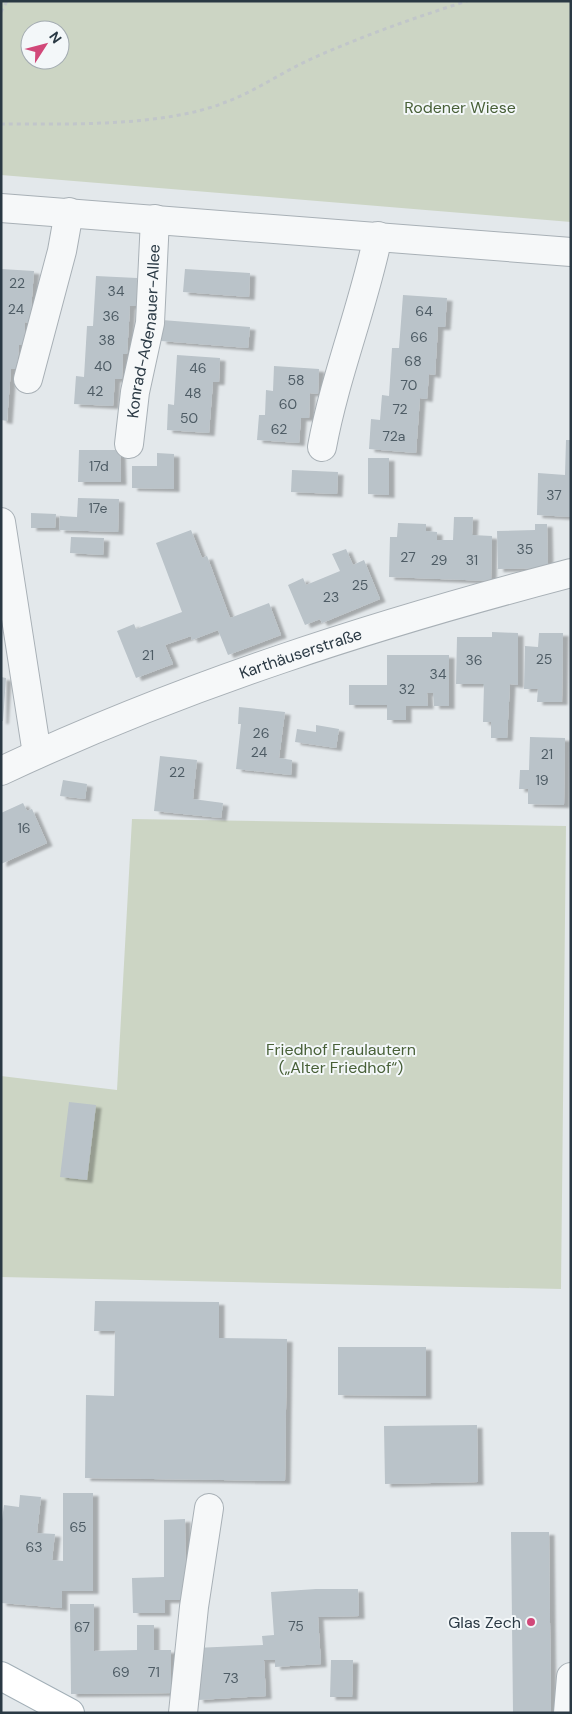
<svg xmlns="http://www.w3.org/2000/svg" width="572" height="1714" font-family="'DM Sans',sans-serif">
  <defs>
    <filter id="shadow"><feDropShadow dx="5.5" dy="3" stdDeviation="1" flood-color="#0004"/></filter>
  </defs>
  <rect width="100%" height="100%" fill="#e3e8eb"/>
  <path fill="#ccd5c4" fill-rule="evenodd" d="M1,1h570v221l-570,-47zM30,30h30v30h-30z
    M132,819l434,7 -5,463 -560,-12v-201l116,14z"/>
  <path fill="#bac3c9" filter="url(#shadow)" d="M1,269l33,2 -4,52 -5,-1 -1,23h-5l-2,24h-6l-4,52 -6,-1z
    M185,269l65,4 -1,24 -66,-5z
    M96,276l41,2 -1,28h-6l-3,48h-4l-1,25h-7l-2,27 -39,-2 2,-28 8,1 3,-51h6z
    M403,295l44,3 -2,29h-7l-3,48 -6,-1 -2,25 -7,-1 -4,55 -47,-4 2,-30 9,1 2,-25 7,1 3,-48h7z
    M162,320l88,7 -2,21 -87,-7z
    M177,355l43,3 -1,24h-6l-4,51 -42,-3 1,-26 6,1z
    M274,366l45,3 -1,25 -8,-1 -1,25h-8l-2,25 -42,-3 2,-25h6l1,-25 7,1z
    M566,440h5v77l-34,-2 1,-42 27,2z
    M79,450h41l1,32h-43z
    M157,453l17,1v35l-42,-1v-22h25z
    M368,458h21v37l-21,-1z
    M292,470l46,2 -1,22 -46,-2z
    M78,498l41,1 -1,33 -59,-2 1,-14 17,1z
    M31,513l25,1 -1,14h-24z
    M454,517h19l-1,18 20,1 -1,45 -102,-4 1,-40h7l1,-14 28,1v7l11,1v8h16z
    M535,524h12l1,44 -50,1 -1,-38 38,-1z
    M191,530l11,28 5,-2 23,62 39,-15 12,32 -53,20 -10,-25 -26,10 -1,-4 -26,9 8,19 -37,14 -19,-47 17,-7 2,5 46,-17 -26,-69z
    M71,537l33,1 -1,17 -33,-2z
    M346,549l7,16 11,-5 16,39 -58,24 -2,-4 -15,6 -17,-40 15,-7 3,7 34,-14 -8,-17z
    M492,632l26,1v52l-8,-1 -3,54h-16v-16h-8l1,-38h-28l1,-47h35z
    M539,633h24l-1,69h-25l1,-13h-14l1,-43 13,1z
    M387,655h62v51h-15l-1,-13h-6l1,13h-22v14h-19v-15h-38v-20h38z
    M1,677l5,1 -3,43h-2z
    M239,707l46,5 -6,46 13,2 -1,15 -55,-6 5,-45h-3z
    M316,725l23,4 -3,19 -41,-6 2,-13 19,3z
    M530,737l35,1 -1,67 -36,-1v-15h-9l1,-19h9z
    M160,756l37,4 -4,39 30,4 -2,15 -67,-7z
    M63,780l24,4 -2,15 -25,-3z
    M23,803l4,8 5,-2 15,34 -46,21v-51z
    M69,1102l27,3 -9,75 -27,-3z
    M95,1301l124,1v36l68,1 -2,142 -200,-3 1,-83 28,1 1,-65h-21z
    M338,1347h88v49l-88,-1z
    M477,1425l1,57 -93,2 -1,-58z
    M63,1493h30v98h-31v17l-61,-5v-76l3,-22 15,2 1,-12 21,2 -4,36 18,1 -3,26 11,1z
    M185,1519l1,81h-21v13h-32l-1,-35 32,-1v-57z
    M511,1532h38l2,181h-38z
    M316,1589h42l1,27 -41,1 3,47 -46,3v-7h-11l2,36 -68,4 -3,-52 68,-3 -1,-9 12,-1 -3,-43z
    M70,1604h24v47l43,-1v-25h17v25h17v43l-100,1z
    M331,1660h22l-1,37h-22z"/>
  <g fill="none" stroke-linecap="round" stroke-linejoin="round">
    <g stroke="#a8b0b6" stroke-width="30">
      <g id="minor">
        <path d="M1,208l570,44"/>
        <path d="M28,379l34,-128 7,-39"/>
        <path id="s1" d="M129,444l6,-52 15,-69 5,-104"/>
        <path d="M322,447c13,-71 41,-139 56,-211"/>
        <path d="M1,522l36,232"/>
        <path id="s2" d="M1,771c183,-86 375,-147 570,-198"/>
        <path d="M183,1713l11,-106 15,-99"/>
        <path d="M568,1713l3,-36"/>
      </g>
    </g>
    <g stroke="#a2afb7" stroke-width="30">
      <path id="major" d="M1,1676l69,37"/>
    </g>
    <path stroke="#c1c6ca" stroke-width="3" stroke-dasharray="4 4" stroke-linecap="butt" d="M1,12l6,-11
      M1,124c68,0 163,3 225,-22 30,-11 56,-30 85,-43 51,-23 103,-41 156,-58"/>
    <use href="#minor" stroke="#f6f8f9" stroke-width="28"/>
    <use href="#major" stroke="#fff" stroke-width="28"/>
  </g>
  <circle fill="#d14879" stroke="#f3f7f9" stroke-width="2" cx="531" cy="1622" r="5"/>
  <g text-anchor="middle" stroke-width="4" stroke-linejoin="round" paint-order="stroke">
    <g font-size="14" fill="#4e5c65">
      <text x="17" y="288">22</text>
      <text x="116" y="296">34</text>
      <text x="16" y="314">24</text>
      <text x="424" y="316">64</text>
      <text x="111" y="321">36</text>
      <text x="419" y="342">66</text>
      <text x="107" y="345">38</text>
      <text x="413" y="366">68</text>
      <text x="103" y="371">40</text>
      <text x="198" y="373">46</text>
      <text x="296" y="385">58</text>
      <text x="409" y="390">70</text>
      <text x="95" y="396">42</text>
      <text x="193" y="398">48</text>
      <text x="288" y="409">60</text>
      <text x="400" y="414">72</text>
      <text x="189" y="423">50</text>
      <text x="279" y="434">62</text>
      <text x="394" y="441">72a</text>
      <text x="99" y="471">17d</text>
      <text x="554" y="500">37</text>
      <text x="98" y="513">17e</text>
      <text x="525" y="554">35</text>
      <text x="408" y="562">27</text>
      <text x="439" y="565">29</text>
      <text x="472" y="565">31</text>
      <text x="360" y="590">25</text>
      <text x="331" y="602">23</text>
      <text x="148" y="660">21</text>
      <text x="544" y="664">25</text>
      <text x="474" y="665">36</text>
      <text x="438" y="679">34</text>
      <text x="407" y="694">32</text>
      <text x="261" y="738">26</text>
      <text x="259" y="757">24</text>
      <text x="547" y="759">21</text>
      <text x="177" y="777">22</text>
      <text x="542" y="785">19</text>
      <text x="24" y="833">16</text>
      <text x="78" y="1532">65</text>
      <text x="34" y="1552">63</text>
      <text x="296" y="1631">75</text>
      <text x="82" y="1632">67</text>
      <text x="121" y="1677">69</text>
      <text x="154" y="1677">71</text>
      <text x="231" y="1683">73</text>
    </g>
    <g font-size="16" fill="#486038" stroke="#f3f7f9">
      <text x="460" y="113">Rodener Wiese</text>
      <text x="341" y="1055">Friedhof Fraulautern<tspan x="341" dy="18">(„Alter Friedhof“)</tspan></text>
    </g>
    <g font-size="16" fill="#2a3944" stroke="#f3f7f9">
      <text dy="6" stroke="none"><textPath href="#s1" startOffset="114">Konrad-Adenauer-Allee</textPath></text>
      <text dy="6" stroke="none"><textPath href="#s2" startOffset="322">Karthäuserstraße</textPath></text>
    </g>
    <g font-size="16" fill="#2a3944" stroke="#f3f7f9" text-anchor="end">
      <text x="521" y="1628">Glas Zech</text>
    </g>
  </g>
  <rect width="572" height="1714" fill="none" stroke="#2a3944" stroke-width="5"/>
  <g transform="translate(45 45) rotate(54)"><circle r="24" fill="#f3f7f9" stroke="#a3abb1"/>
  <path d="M0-4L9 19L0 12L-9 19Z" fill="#d14879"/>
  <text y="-8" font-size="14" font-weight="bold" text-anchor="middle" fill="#2a3944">N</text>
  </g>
</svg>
